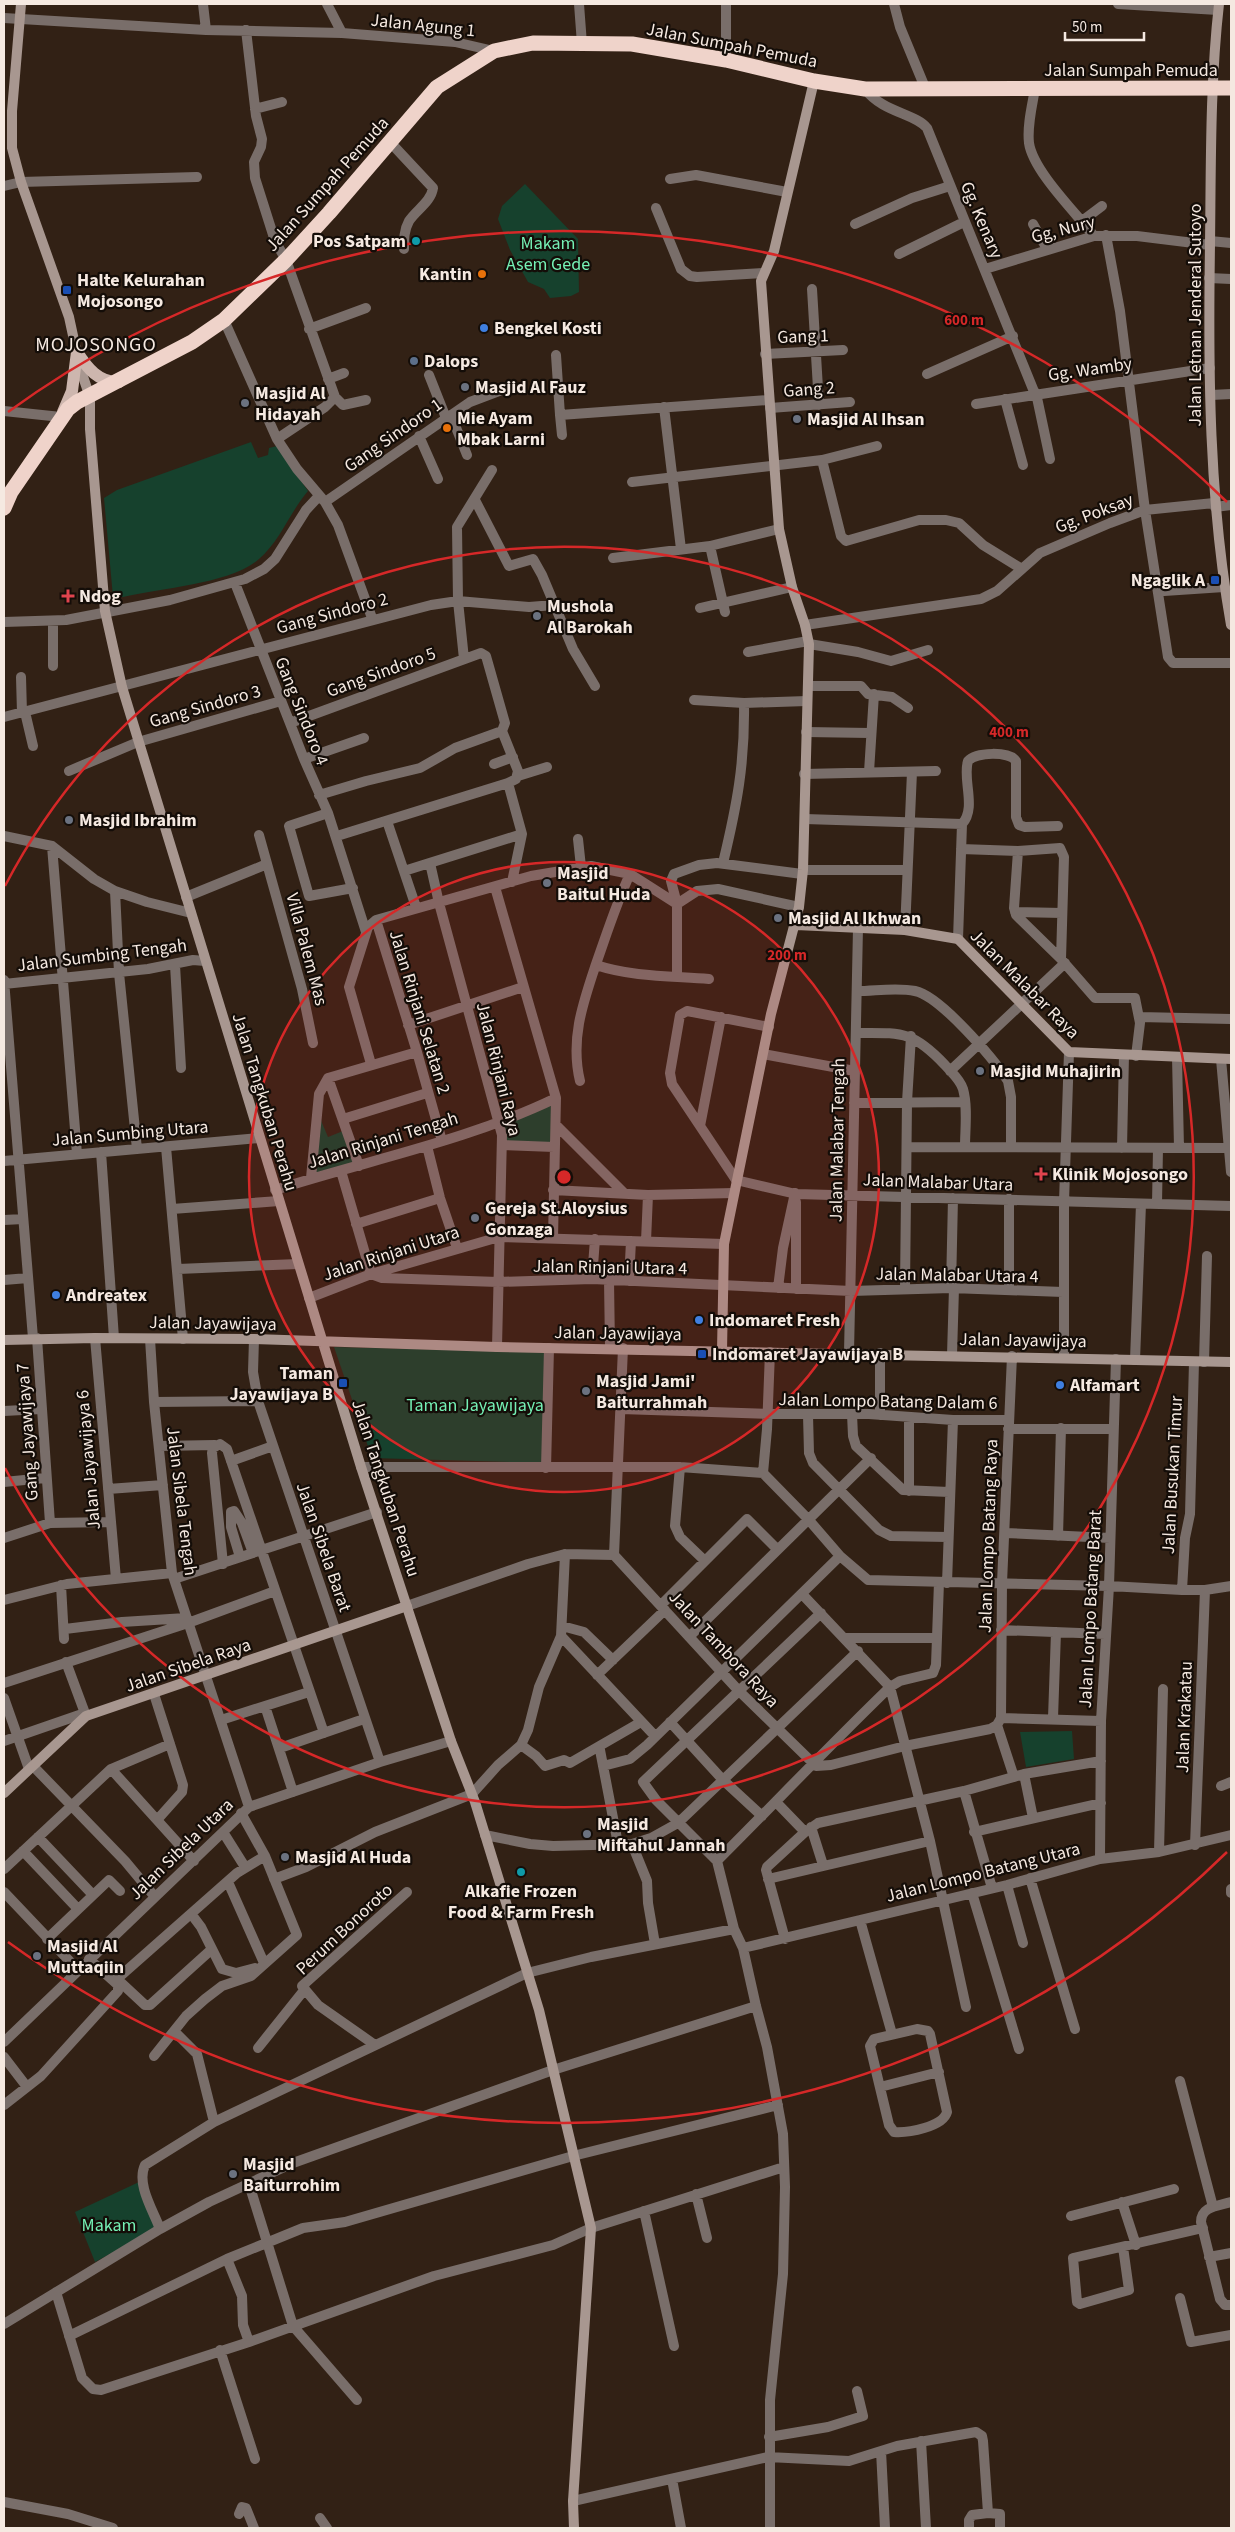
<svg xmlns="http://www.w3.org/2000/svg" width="1235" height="2532" font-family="'Source Sans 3',sans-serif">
  <rect width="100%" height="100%" fill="#322115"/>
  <path fill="#16412d" d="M525,184l53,55 1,53 -8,4 -21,2 -6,-9 -16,-7 -18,-32 -12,-31 4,-13z
    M251,442l7,16 10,-3 1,-7 8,-2 31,45c-18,21 -28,50 -49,68 -28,25 -99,29 -136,38h-10l-9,-99 13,-8z
    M554,1102l-3,42 -47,-2 -2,-20z
    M320,1118l8,19 15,-6 12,32 -41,11z
    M334,1347l211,5 -2,111 -171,-5z
    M1072,1731l2,28 -48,8 -6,-35z
    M139,2182l19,46 -63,34 -20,-50z"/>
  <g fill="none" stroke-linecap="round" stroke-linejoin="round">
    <path stroke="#796e6a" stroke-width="10" d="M203,4l3,26
      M327,4l15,29
      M579,4l3,40
      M894,4l6,23 26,63
      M1118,4l100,6
      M4,18l202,12 136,3 113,9 39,9
      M246,30l10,86 6,23 -1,8 -7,15 1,16 20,63 11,19 49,137 8,8 23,-5
      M726,60v-56
      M865,89c18,24 50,24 62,39l108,266
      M1035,89c-3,17 -8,37 -6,54 4,28 47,70 65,93
      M255,109l27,-7
      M390,142l43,46c-2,14 -17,22 -24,33 -5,9 -5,18 -5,28
      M670,179l26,-4 91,17
      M4,186l17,-4 176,-5
      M656,208l25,61 9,7 7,1 66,-4
      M1082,221l20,-15
      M855,224l57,-26 38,-12
      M1033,224l14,25
      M1106,235l14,76 25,199 23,147 5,6h58
      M1210,241l21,2
      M899,254l65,-32
      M985,269l109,-33h43l73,9
      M1209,278l22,1
      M812,289l7,116
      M224,320l53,119 20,30 28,33 13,23 34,93
      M309,329l57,-21
      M765,354l78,-4
      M556,355l4,60 209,-15
      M927,374l86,-38
      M429,375l17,43
      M328,379l16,-6
      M1036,393l14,66
      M1211,395l20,-1
      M1005,399l18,66
      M976,404l234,-36
      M664,407l17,142
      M770,408l80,-6
      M4,411l57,6
      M451,415l16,40
      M560,415l2,20
      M419,436l19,43
      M277,439l48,-32 10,-10
      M822,460l19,76 5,5 73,-21h27l13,3 24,22 39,24
      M632,482l190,-22 55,-14
      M475,500l34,66 24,-7 9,16 31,74 22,37
      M325,502l145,-100 40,-15
      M1215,507l16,-2
      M710,546l15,66
      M613,558l97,-12 69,-17
      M235,583l69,176 24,54 38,119
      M1164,591l60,-4
      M700,608l92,-21
      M4,622l62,-2 104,-20 75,-21 19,-10 11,-10 31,-49 13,-14
      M53,622v44
      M805,625l176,-26 16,-8 43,-38 70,-30 35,-13 69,-7
      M809,644l49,8 33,9 37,-11
      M748,652l60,-11
      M464,659l-6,-58 -1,-74 35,-57
      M21,677l1,36
      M809,686h52l7,8 24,3 16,11
      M694,700l50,3
      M25,712l8,34
      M4,717l427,-112 27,-4 71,6 25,-2
      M290,723l191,-70 5,3 19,67 -3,8 16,40 -2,8 -8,4 -171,53
      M806,732l64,1
      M304,759l60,-21
      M494,764l19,-7
      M69,771l69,-29 143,-41
      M869,772l5,-78
      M804,774l132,-3
      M518,776l29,-9
      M508,783l14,51 -10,48
      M319,795l47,-14 54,-13 35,-20 47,-17
      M328,813l-39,13 20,70 44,-8
      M805,819l157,5 -4,115
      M387,821l29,86
      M962,824c15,-16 0,-45 6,-63 8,-9 41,-10 48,0v56l3,8 6,2 33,-1
      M259,835l43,154 11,54
      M4,836l48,10 42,33 21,12 32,11 44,11
      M578,839l3,28
      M52,846l25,308
      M961,849l57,2 42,-3 4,9 -3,102
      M1018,851l-4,57 2,7 45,44 34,39h40l5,25 -4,33
      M430,863l9,40 63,232 -5,212
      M723,863c14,-58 22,-100 21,-160l63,-2
      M803,870h104
      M404,871l118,-37
      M495,887l61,211 -3,140
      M115,891l4,82 18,176
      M186,897l81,-33
      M1015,912l47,1
      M376,920l41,132 25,89
      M905,930l7,-158
      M175,965l6,103
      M596,965c36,12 75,11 113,14
      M677,976v-72l-6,-23 3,-7 25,-9 18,-2 85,11
      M4,980l29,358
      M4,984l144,-15 45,-9 12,1
      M857,991c18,0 40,-4 58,0 25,5 78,67 93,90l3,16v50
      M1139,1017l92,2
      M408,1025l115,-38
      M769,1027l-82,-16 -7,4 -10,58 2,11 64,96 60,14 435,12
      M856,1033c45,0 56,-3 89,32 7,8 15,14 18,24 5,18 2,40 2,58
      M763,1054l92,17
      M1177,1057l2,91
      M1221,1059l10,113
      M371,1064l-22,-77 19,-60 8,-7 155,-44 60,-10 39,8 47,30 20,-13 21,-2 81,18
      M950,1071l115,-108
      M328,1078l31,88
      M580,1081c-10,-42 3,-78 16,-117 11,-31 20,-60 34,-90
      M854,1103l111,-1
      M343,1119l84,-26
      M556,1125l68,68
      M700,1126l21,-109
      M502,1145l52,2
      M427,1146l13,52 17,50
      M166,1147l17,192
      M907,1147l322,1
      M1122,1148l2,-93
      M101,1152l13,186
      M4,1161l255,-23
      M341,1171l30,103 11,4 116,4 94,-3 259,12 100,-3 112,4
      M311,1178l8,-84 9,-16 89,-26
      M275,1190c93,-30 192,-49 281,-92
      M553,1190l95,5 86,-2
      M1157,1204l1,-56
      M172,1209l107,-8
      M4,1220l19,-1
      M356,1224l84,-26
      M646,1241l2,-46
      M178,1269l120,-5
      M592,1279l3,-40
      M4,1280l24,-2
      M609,1280l1,68
      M629,1281l2,-40
      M778,1288l5,-40 12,-55
      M905,1288l2,-186 4,-66
      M951,1288l2,-90
      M796,1289v-87
      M1009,1290v-91
      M309,1298l62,-24 128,-37 225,7
      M37,1338l13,185
      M95,1338l21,241
      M150,1339l4,63 18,171 77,234
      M254,1339l-1,33 5,29 122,361
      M849,1353l9,-425
      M952,1355l2,-67
      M1064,1357v-155l5,-150
      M1135,1360l6,-156
      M1204,1362l3,-106
      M154,1402l104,-1
      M621,1409l152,5h96l84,6h55
      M4,1411l37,-2
      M852,1414l1,22 3,10 47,44 46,2
      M808,1415l1,38 4,10 66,67 12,6 57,1
      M880,1415v-62
      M1008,1429h105
      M159,1446l56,-1
      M231,1461l42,-15
      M361,1467h319l83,6
      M680,1467l-5,59 5,11 25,24
      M546,1468l3,-120
      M763,1473l45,46 32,37 28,24 241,6 73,4h23l26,-4
      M763,1473l4,-44 3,-77
      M4,1482l41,-4
      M108,1489l55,-4
      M909,1491v-73
      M1005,1533l105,5
      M1058,1536l3,-108
      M4,1538l46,-15 60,-1
      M565,1554l-4,82 94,100
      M614,1555l124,135 78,76 15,-1 74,-19 85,-17 7,-4 4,-7 1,-135 10,-227
      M614,1555l9,-207
      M240,1557l-9,-30v-15l3,-1 8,12 11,30
      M223,1564l-11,-111 1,-5 7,-4 7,5 97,284
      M174,1579l203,-67
      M947,1583l6,-163
      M61,1585l3,54
      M1182,1590l3,-52 5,-24 4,-152
      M802,1594l88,93 40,154 36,166
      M4,1600l63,-16 105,-11
      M661,1605l86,-86 30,30
      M407,1606l121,-42 37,-10 49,1
      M562,1626l22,6 29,28
      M65,1629l57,-7 64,-4
      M1001,1630l104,4
      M690,1636l181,-178
      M845,1638h92
      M66,1662l20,54
      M597,1675l68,-65
      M4,1683l184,-60 87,-32
      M154,1694l29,91 -1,7 -25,28
      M4,1698l25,71
      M265,1706l28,86
      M1001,1718l100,3
      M1053,1718l3,-86
      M221,1720l88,-28
      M670,1722l53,58 39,36
      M997,1725l17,52
      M4,1741l81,-28
      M521,1745l15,11 9,10 19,-6 6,3 71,-41
      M280,1748l84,-29
      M600,1750l18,94
      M33,1766l92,95 30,36
      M603,1766l27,-7 17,-14 193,-189
      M111,1769l83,92
      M1024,1774l9,44
      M1221,1786l10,-4
      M964,1791l28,97
      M776,1802l29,30
      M811,1827l12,38
      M223,1832l22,35
      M974,1832l127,-29
      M485,1835l45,9 23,2 79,-2 19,-6 27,-15 180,-172
      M38,1837l55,58
      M632,1844l15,37 1,22 7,41
      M1195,1845l10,-255
      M23,1851l55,58
      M1159,1852l4,-163
      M1100,1859l1,-138 8,-135 7,-227
      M717,1861l-61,-61 -13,-18 178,-169
      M4,1869l107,-100 59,-25
      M1030,1878l45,151
      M274,1879l32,-12 69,-35 97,-38 26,-29 23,-20 7,-15 11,-43 22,-51
      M768,1879l162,-38
      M228,1882l36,81
      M1007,1885l16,58
      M1231,1889v4
      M4,1892l74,78
      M972,1893l47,156
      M192,1915l9,12 21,42 14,4 19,-5
      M860,1920l32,114
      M47,1939l62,-59 11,11
      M785,1939l-19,-69 1,-3 38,-35 13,-9 146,-32 60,-17 77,-13
      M743,1948l264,-63 93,-26 59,-7 72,-17
      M117,1979l120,-106 28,-17
      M117,1979l28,26h5l62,-56
      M917,2029l11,2 2,3 17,78c-4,15 -39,21 -53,20l-5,-7 -19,-79 4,-7z
      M174,2031l23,23 17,68
      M4,2042l245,-235 131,-45 71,-21
      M375,2045l-57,-40 -16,-19 105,-94
      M258,2048l47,-59
      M154,2056l32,-40 19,-17 17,-13 29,-10 46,-41 -32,-79 -24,-43
      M4,2057l23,30
      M1180,2081l33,126
      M880,2087l59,-15
      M4,2105l37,-29 77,-85v-6l-29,-26
      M249,2184l44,142 64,74
      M696,2194l11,44
      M1122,2202l14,43
      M1231,2202c-13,4 -30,4 -30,20l19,77 5,6h6
      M644,2211l30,135
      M1071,2216l103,-27
      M160,2229c-7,-19 -24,-45 -15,-64l69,-43 313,-149 64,-16 143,-28
      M1123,2247l6,43 -49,14 -3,-2 -4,-44 130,-30
      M1209,2257l22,-4
      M227,2259l15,37 1,29 6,17
      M56,2292l26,86 11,11 8,1 148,-48 185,-66 119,-31 38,-17 193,-61
      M1180,2298l11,44 40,-7
      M4,2324l156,-95 49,-27 84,-39 260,-93 203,-64
      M69,2336l158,-77 76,-31 42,-6 228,-66 205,-51
      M220,2350l35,109
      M769,2437l59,-10 35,-11 -6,-25
      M921,2441l5,87
      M881,2451l4,77
      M672,2479l9,49
      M573,2501l195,-44 81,4 48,-15 79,-14 6,4 1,5 5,72 12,1v14
      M4,2502l64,12 45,14
      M239,2514l3,-7 4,1 8,20
      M320,2518l7,10
      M770,2528v-128l13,-126 2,-87 -2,-53 -16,-87 -11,-41 -13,-58 -9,-19 -17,-68c58,-58 114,-117 173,-174l10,-6 33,-8 3,-8 3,-83
      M969,2528v-8l3,-5 16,-2"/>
    <path stroke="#a89790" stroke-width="10" d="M21,4l-9,107v37l9,34 48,135 11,51 10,29v32l15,182 17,76 239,780 90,274 24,61 64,208 52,218 -18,273 1,27
      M1219,4c-9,80 -8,160 -9,241 -2,127 -1,255 21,380
      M796,925l109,5 53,9 111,113 162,7
      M4,1340l91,-2 159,1 243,8 734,15
      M722,1351l2,-107 47,-230 28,-107 4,-37 6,-226 -4,-19 -13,-38 -13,-58 -18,-248 13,-30 40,-170
      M4,1793l82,-77 321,-110"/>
    <path stroke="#cdb6ae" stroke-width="12" d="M77,352c10,16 22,31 42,30
      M63,412l9,-21 5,-39"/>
    <path stroke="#efd3ca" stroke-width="15" d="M4,508l7,-16 57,-83 9,-7 115,-60 32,-22 62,-60 43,-47 108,-126 57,-36 39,-8 99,1 94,16 88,21 51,8 366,-1"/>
  </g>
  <circle cx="564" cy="1177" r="315" fill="#d62828" fill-opacity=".12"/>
  <g fill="none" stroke="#d62828" stroke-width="2.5">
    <circle cx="564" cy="1177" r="315"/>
    <path d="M5 886A630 630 0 1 1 5 1468"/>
    <path d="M1227 1852A946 946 0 0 1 8 1942M8 412A946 946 0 0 1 1227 502"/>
  </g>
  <g fill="#0f9aa8" stroke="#140d08" stroke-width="2">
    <circle cx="416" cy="241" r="5"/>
    <circle cx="521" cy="1872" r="5"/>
  </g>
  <g fill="#e8710a" stroke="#140d08" stroke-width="2">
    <circle cx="482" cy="274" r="5"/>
    <circle cx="447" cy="428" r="5"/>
  </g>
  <g fill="#1a4fb4" stroke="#140d08" stroke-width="2">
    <rect x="62" y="285" width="10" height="10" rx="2.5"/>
    <rect x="1210" y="575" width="10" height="10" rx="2.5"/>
    <rect x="697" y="1349" width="10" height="10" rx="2.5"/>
    <rect x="338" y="1378" width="10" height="10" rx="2.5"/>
  </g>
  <g fill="#3f7fe0" stroke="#140d08" stroke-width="2">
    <circle cx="484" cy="328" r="5"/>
    <circle cx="56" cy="1295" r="5"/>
    <circle cx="699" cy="1320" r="5"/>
    <circle cx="1060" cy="1385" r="5"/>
  </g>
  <circle fill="#5c6f8a" stroke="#140d08" stroke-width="2" cx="414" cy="361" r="5"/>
  <g fill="#6b7280" stroke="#140d08" stroke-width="2">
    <circle cx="465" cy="387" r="5"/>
    <circle cx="245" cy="403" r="5"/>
    <circle cx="797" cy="419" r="5"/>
    <circle cx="537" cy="616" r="5"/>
    <circle cx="69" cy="820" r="5"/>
    <circle cx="547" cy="883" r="5"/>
    <circle cx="778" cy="918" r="5"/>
    <circle cx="980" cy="1071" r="5"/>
    <circle cx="475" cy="1218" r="5"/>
    <circle cx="586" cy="1391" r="5"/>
    <circle cx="587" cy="1834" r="5"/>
    <circle cx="285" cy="1857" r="5"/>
    <circle cx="37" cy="1956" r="5"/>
    <circle cx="233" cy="2174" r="5"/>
  </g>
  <g fill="#e0444e" stroke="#140d08" stroke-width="2">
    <path d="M65.5 588.5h5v5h5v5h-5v5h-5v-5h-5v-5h5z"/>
    <path d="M1038.5 1166.5h5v5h5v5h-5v5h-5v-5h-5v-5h5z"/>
  </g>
  <g text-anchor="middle" stroke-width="4.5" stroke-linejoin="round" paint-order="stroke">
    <g font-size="18" fill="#f5e9e1" stroke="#140d08">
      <text transform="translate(423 25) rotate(6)" y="6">Jalan Agung 1</text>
      <text transform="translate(732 45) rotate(11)" y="6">Jalan Sumpah Pemuda</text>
      <text x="1131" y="76">Jalan Sumpah Pemuda</text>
      <text transform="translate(327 184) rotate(-48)" y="6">Jalan Sumpah Pemuda</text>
      <text transform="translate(982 220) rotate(67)" y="6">Gg. Kenary</text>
      <text transform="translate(1063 229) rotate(-14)" y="6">Gg, Nury</text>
      <text transform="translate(1195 315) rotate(-90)" y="6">Jalan Letnan Jenderal Sutoyo</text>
      <text transform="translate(803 336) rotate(-2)" y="6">Gang 1</text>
      <text transform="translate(1090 369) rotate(-8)" y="6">Gg. Wamby</text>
      <text transform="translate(809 389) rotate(-4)" y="6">Gang 2</text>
      <text transform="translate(393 435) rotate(-35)" y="6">Gang Sindoro 1</text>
      <text transform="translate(1094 513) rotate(-21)" y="6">Gg. Poksay</text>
      <text transform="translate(332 613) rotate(-15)" y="6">Gang Sindoro 2</text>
      <text transform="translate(381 672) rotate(-20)" y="6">Gang Sindoro 5</text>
      <text transform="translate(205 706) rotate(-16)" y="6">Gang Sindoro 3</text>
      <text transform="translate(302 711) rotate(68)" y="6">Gang Sindoro 4</text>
      <text transform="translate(307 949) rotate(75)" y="6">Villa Palem Mas</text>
      <text transform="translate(102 955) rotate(-7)" y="6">Jalan Sumbing Tengah</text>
      <text transform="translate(1025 984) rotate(45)" y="6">Jalan Malabar Raya</text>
      <text transform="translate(420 1012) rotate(73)" y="6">Jalan Rinjani Selatan 2</text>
      <text transform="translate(499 1069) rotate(76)" y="6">Jalan Rinjani Raya</text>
      <text transform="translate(265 1102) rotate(73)" y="6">Jalan Tangkuban Perahu</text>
      <text transform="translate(130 1133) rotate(-5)" y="6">Jalan Sumbing Utara</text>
      <text transform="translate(383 1140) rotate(-17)" y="6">Jalan Rinjani Tengah</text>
      <text transform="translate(837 1140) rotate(-89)" y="6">Jalan Malabar Tengah</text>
      <text transform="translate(938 1182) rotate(2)" y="6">Jalan Malabar Utara</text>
      <text transform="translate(391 1253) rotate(-18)" y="6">Jalan Rinjani Utara</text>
      <text transform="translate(610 1267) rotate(1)" y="6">Jalan Rinjani Utara 4</text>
      <text transform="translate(957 1275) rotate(1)" y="6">Jalan Malabar Utara 4</text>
      <text transform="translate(213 1323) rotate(1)" y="6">Jalan Jayawijaya</text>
      <text transform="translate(618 1333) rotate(1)" y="6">Jalan Jayawijaya</text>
      <text transform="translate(1023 1340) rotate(1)" y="6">Jalan Jayawijaya</text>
      <text transform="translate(888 1401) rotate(1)" y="6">Jalan Lompo Batang Dalam 6</text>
      <text transform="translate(27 1432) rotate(-94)" y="6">Gang Jayawijaya 7</text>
      <text transform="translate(88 1460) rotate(-95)" y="6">Jalan Jayawijaya 6</text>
      <text transform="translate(1172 1475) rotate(-87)" y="6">Jalan Busukan Timur</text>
      <text transform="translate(386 1488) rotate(72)" y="6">Jalan Tangkuban Perahu</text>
      <text transform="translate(182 1501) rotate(83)" y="6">Jalan Sibela Tengah</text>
      <text transform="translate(988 1536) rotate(-88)" y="6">Jalan Lompo Batang Raya</text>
      <text transform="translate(324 1547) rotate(71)" y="6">Jalan Sibela Barat</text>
      <text transform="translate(1090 1609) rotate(-87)" y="6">Jalan Lompo Batang Barat</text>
      <text transform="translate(724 1649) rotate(47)" y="6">Jalan Tambora Raya</text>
      <text transform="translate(188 1665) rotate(-19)" y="6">Jalan Sibela Raya</text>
      <text transform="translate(1184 1717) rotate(-88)" y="6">Jalan Krakatau</text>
      <text transform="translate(181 1849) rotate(-44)" y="6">Jalan Sibela Utara</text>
      <text transform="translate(983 1872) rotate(-14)" y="6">Jalan Lompo Batang Utara</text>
      <text transform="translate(344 1929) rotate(-43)" y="6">Perum Bonoroto</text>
    </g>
    <g font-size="18" font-weight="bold" fill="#f5e9e1" stroke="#140d08" text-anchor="start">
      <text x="406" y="247" text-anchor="end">Pos Satpam</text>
      <text x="472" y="280" text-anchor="end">Kantin</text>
      <text x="77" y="286">Halte Kelurahan<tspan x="77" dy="21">Mojosongo</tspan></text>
      <text x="494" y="334">Bengkel Kosti</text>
      <text x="424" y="367">Dalops</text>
      <text x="475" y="393">Masjid Al Fauz</text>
      <text x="255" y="399">Masjid Al<tspan x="255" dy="21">Hidayah</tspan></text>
      <text x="457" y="424">Mie Ayam<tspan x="457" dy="21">Mbak Larni</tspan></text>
      <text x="807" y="425">Masjid Al Ihsan</text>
      <text x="1205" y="586" text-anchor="end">Ngaglik A</text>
      <text x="79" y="602">Ndog</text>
      <text x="547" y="612">Mushola<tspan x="547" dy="21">Al Barokah</tspan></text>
      <text x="79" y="826">Masjid Ibrahim</text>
      <text x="557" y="879">Masjid<tspan x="557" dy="21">Baitul Huda</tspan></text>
      <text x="788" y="924">Masjid Al Ikhwan</text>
      <text x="990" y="1077">Masjid Muhajirin</text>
      <text x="1052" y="1180">Klinik Mojosongo</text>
      <text x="485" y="1214">Gereja St.Aloysius<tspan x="485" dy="21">Gonzaga</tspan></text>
      <text x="66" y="1301">Andreatex</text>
      <text x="709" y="1326">Indomaret Fresh</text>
      <text x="712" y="1360">Indomaret Jayawijaya B</text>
      <text x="333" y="1379" text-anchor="end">Taman<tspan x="333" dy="21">Jayawijaya B</tspan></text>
      <text x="596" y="1387">Masjid Jami'<tspan x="596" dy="21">Baiturrahmah</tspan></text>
      <text x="1070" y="1391">Alfamart</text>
      <text x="597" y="1830">Masjid<tspan x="597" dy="21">Miftahul Jannah</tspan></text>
      <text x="295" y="1863">Masjid Al Huda</text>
      <text x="521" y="1897" text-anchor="middle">Alkafie Frozen<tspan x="521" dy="21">Food &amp; Farm Fresh</tspan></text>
      <text x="47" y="1952">Masjid Al<tspan x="47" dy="21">Muttaqiin</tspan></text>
      <text x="243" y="2170">Masjid<tspan x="243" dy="21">Baiturrohim</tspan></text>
    </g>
    <g font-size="18" fill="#75f0b5" stroke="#140d08">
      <text x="548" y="249">Makam<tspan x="548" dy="21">Asem Gede</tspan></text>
      <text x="475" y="1411">Taman Jayawijaya</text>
      <text x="109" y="2231">Makam</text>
    </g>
    <g font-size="20" letter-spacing="1" fill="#f5e9e1" stroke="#140d08">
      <text x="96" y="351">MOJOSONGO</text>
    </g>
  </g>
  <circle cx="564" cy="1177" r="8" fill="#d62828" stroke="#140d08" stroke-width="2.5"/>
  <g font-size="15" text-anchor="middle" font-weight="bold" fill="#d62828" stroke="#140d08" stroke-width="4.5" stroke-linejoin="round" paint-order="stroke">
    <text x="964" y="325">600 m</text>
    <text x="1009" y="737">400 m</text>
    <text x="787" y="960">200 m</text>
  </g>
  <rect width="1235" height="2532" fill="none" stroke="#f5e9e1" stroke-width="10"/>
  <path d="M1065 32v8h79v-8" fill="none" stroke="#f5e9e1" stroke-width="2.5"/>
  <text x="1072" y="32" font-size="15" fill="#f5e9e1" stroke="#140d08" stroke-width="4" paint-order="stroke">50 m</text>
</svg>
